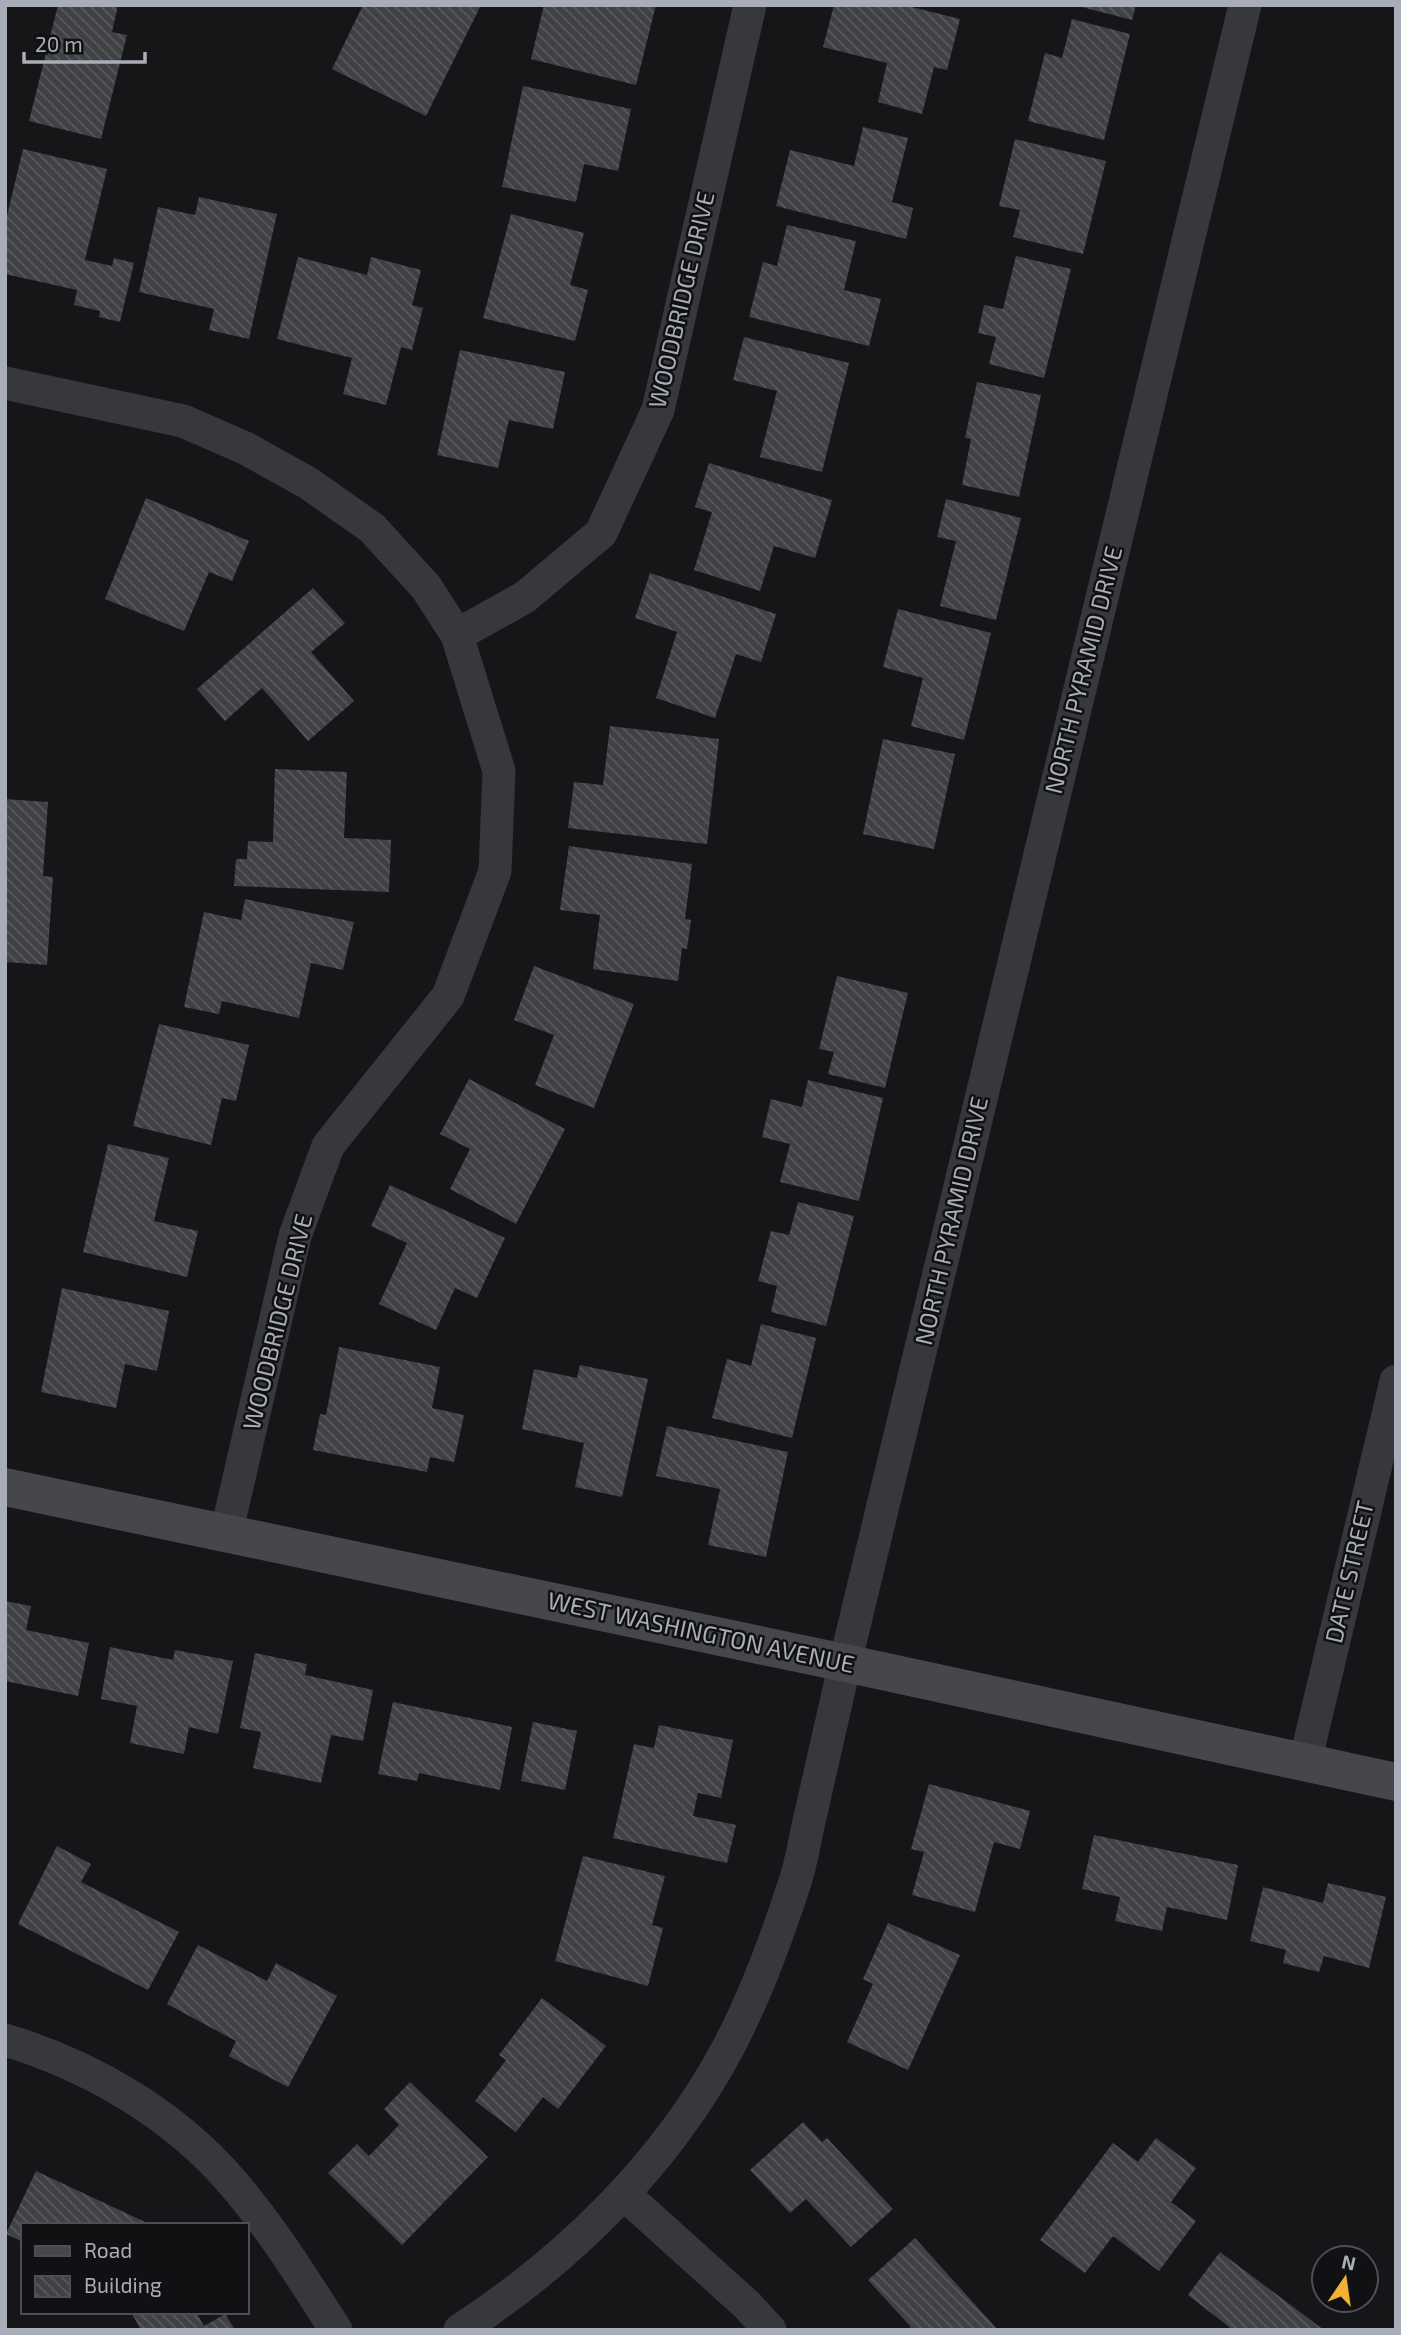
<svg xmlns="http://www.w3.org/2000/svg" width="1401" height="2335" font-family="'Exo 2',sans-serif">
  <defs>
    <pattern id="building-back-hatch" width="6" height="6" patternUnits="userSpaceOnUse" patternTransform="scale(1.75)"><rect width="6" height="6" fill="#404145"/><path d="M-1 5l2 2M0 0l6 6M5-1l2 2" fill="none" stroke="#595a5e"/></pattern>
  </defs>
  <rect width="100%" height="100%" fill="#161618"/>
  <path fill="url(#building-back-hatch)" d="M58,5h60l-6,27 15,3 -26,104 -72,-18z
    M363,5h118l-55,111 -94,-47z
    M544,5h112l-20,80 -105,-26z
    M834,5h70l56,14 -13,51 -13,-3 -12,47 -44,-12 9,-39 -64,-16z
    M1074,5h62l-4,15z
    M1072,19l58,15 -26,106 -76,-19 17,-68 17,5z
    M523,86l108,23 -13,62 -34,-7 -8,38 -74,-15z
    M863,127l45,11 -16,64 21,6 -7,31 -130,-33 14,-56 64,16z
    M1015,139l91,22 -23,93 -70,-17 7,-27 -21,-4z
    M23,149l84,20 -22,91 27,6 2,-8 20,5 -14,59 -21,-5 1,-6 -26,-6 3,-15 -72,-16v-50z
    M199,197l78,17 -28,125 -40,-9 5,-21 -75,-17 19,-85 37,8z
    M511,214l73,19 -14,52 18,5 -13,51 -92,-23z
    M787,225l69,16 -12,49 37,9 -12,47 -120,-29 14,-55 14,4z
    M1016,256l55,13 -27,109 -55,-14 7,-27 -18,-4 6,-28 19,4z
    M298,257l69,18 4,-18 50,13 -9,35 11,3 -11,42 -11,-3 -15,58 -43,-11 9,-36 -75,-19z
    M744,337l105,26 -27,109 -62,-15 17,-66 -44,-11z
    M460,350l105,22 -12,57 -44,-9 -11,48 -61,-13z
    M977,382l64,13 -22,102 -57,-12 9,-46 -6,-1z
    M709,463l123,37 -17,58 -41,-12 -14,45 -66,-21 18,-58 -17,-5z
    M146,498l103,43 -17,40 -23,-9 -25,59 -79,-32z
    M946,499l75,19 -25,102 -56,-14 16,-65 -19,-4z
    M650,573l126,41 -15,48 -25,-8 -21,64 -59,-20 21,-66 -42,-14z
    M313,588l32,35 -34,29 43,49 -46,40 -46,-53 -37,33 -28,-32z
    M898,609l93,24 -27,107 -53,-14 12,-48 -40,-11z
    M610,726l109,13 -12,105 -139,-16 6,-46 29,3z
    M883,739l72,15 -21,95 -71,-15z
    M275,769l72,3 -3,66 47,2 -2,52 -155,-6 2,-27h11l1,-18 25,1z
    M5,799l43,3 -5,74 10,1 -6,88 -42,-3z
    M569,846l123,18 -7,55 6,1 -4,29 -5,-1 -4,33 -85,-12 7,-54 -40,-5z
    M245,899l109,23 -11,48 -32,-7 -12,55 -77,-17 -3,13 -35,-7 20,-95 37,8z
    M534,966l100,38 -40,104 -59,-23 19,-50 -40,-15z
    M837,976l71,17 -23,95 -57,-14 6,-22 -15,-3z
    M159,1024l90,21 -13,56 -14,-3 -11,47 -78,-19z
    M469,1079l96,50 -49,95 -66,-35 20,-40 -30,-15z
    M808,1080l75,18 -24,103 -79,-19 10,-38 -28,-7 9,-38 31,8z
    M108,1144l61,14 -15,63 44,10 -11,46 -104,-25z
    M390,1185l115,53 -28,60 -22,-10 -19,42 -57,-26 28,-61 -36,-17z
    M798,1202l56,14 -28,110 -55,-14 6,-26 -19,-5 13,-50 18,4z
    M62,1288l107,23 -12,60 -32,-7 -9,44 -75,-16z
    M761,1324l55,14 -24,100 -80,-20 15,-59 24,7z
    M339,1347l101,20 -8,41 32,7 -10,47 -24,-5 -3,15 -114,-22 7,-36 6,1z
    M580,1365l68,14 -26,118 -47,-10 9,-44 -62,-14 12,-60 43,9z
    M667,1426l121,26 -22,105 -58,-12 12,-56 -64,-13z
    M5,1601l26,5 -5,24 63,13 -11,53 -73,-15z
    M110,1647l63,13 2,-10 58,11 -15,73 -29,-7 -5,27 -54,-11 7,-37 -36,-7z
    M255,1653l52,11 -2,11 68,15 -10,51 -32,-6 -10,48 -68,-15 8,-36 -21,-4z
    M393,1702l119,25 -12,63 -81,-17 -2,8 -39,-7z
    M533,1722l44,9 -12,59 -44,-9z
    M659,1725l74,15 -12,58 -23,-5 -5,23 43,9 -9,38 -114,-25 21,-94 20,4z
    M929,1784l101,27 -10,38 -26,-7 -19,70 -63,-17 12,-43 -13,-3z
    M1094,1835l144,30 -11,55 -60,-13 -5,24 -47,-10 5,-24 -38,-8z
    M57,1846l34,18 -10,18 98,50 -31,58 -130,-66z
    M583,1856l82,20 -13,49 11,3 -15,58 -93,-25z
    M1328,1883l58,14 -17,71 -45,-12 -5,16 -36,-9 3,-13 -36,-9 13,-54 60,16z
    M888,1923l72,32 -52,115 -61,-28 26,-58 -10,-5z
    M198,1945l69,36 9,-18 61,33 -49,91 -59,-31 7,-15 -69,-37z
    M542,1998l64,48 -48,63 -15,-12 -27,35 -41,-31 31,-41 -7,-5z
    M410,2082l78,75 -86,88 -74,-72 29,-29 12,12 30,-31 -15,-16z
    M803,2122l19,20 5,-4 66,71 -42,38 -45,-48 -16,14 -40,-43z
    M1156,2138l40,30 -25,34 25,19 -37,50 -46,-35 -28,37 -45,-33 73,-97 25,19z
    M36,2171l109,51 -2,3h-120v17l-17,-8z
    M915,2238l83,92h-90l3,-3 -43,-47z
    M1220,2252l104,78h-91l-45,-35z
    M131,2312h65l8,14 21,-12 10,16h-94z"/>
  <g fill="none" stroke-linecap="round" stroke-linejoin="round">
    <path stroke="#37383d" stroke-width="33" d="M5,383l178,38 62,27 63,35 64,45 54,59 31,48
      M226,1534l69,-298 33,-90 120,-150 47,-125 4,-100 -42,-136 68,-38 76,-64 57,-123 92,-405
      M1305,1762l91,-381
      M5,2040c84,25 169,74 227,142 40,46 71,97 104,148
      M624,2194l123,111 23,25
      M460,2330c109,-71 207,-167 268,-282 27,-51 48,-108 66,-163 8,-23 11,-48 17,-72 11,-50 23,-100 34,-150l400,-1658"/>
    <path stroke="#45474d" stroke-width="38" d="M5,1487l840,176 551,119"/>
  </g>
  <g text-anchor="middle" stroke-width="5" stroke-linejoin="round" paint-order="stroke">
    <g font-size="24" fill="#a8adb8" stroke="#111113">
      <text transform="translate(682 300) rotate(-77)" y="8">WOODBRIDGE DRIVE</text>
      <text transform="translate(1084 670) rotate(-76)" y="8">NORTH PYRAMID DRIVE</text>
      <text transform="translate(952 1221) rotate(-77)" y="8">NORTH PYRAMID DRIVE</text>
      <text transform="translate(278 1322) rotate(-76)" y="8">WOODBRIDGE DRIVE</text>
      <text transform="translate(1350 1572) rotate(-77)" y="8">DATE STREET</text>
      <text transform="translate(701 1633) rotate(12)" y="8">WEST WASHINGTON AVENUE</text>
    </g>
  </g>
  <rect width="1401" height="2335" fill="none" stroke="#a8adb8" stroke-width="14"/>
  <rect x="21" y="2223" width="228" height="91" fill="#111113" stroke="#4d4f55" stroke-width="2"/>
  <rect x="35" y="2246" width="35" height="10" fill="#45474d" stroke="#4d4f55" stroke-width="2"/>
  <text x="84" y="2258" font-size="21" fill="#a8adb8">Road</text>
  <rect x="35" y="2276" width="35" height="21" fill="url(#building-back-hatch)" stroke="#4d4f55" stroke-width="2"/>
  <text x="84" y="2293" font-size="21" fill="#a8adb8">Building</text>
  <g transform="translate(1345 2279) rotate(13)"><circle r="33" fill="#111113" stroke="#4d4f55" stroke-width="2"/>
  <path d="M0-5L12 26L0 18L-12 26Z" fill="#f2b134"/>
  <text y="-10" font-size="19" font-weight="bold" text-anchor="middle" fill="#a8adb8">N</text>
  </g>
  <path d="M24 52v10h121v-10" fill="none" stroke="#a8adb8" stroke-width="3.5"/>
  <text x="35" y="52" font-size="21" fill="#a8adb8" stroke="#111113" stroke-width="5" paint-order="stroke">20 m</text>
</svg>
